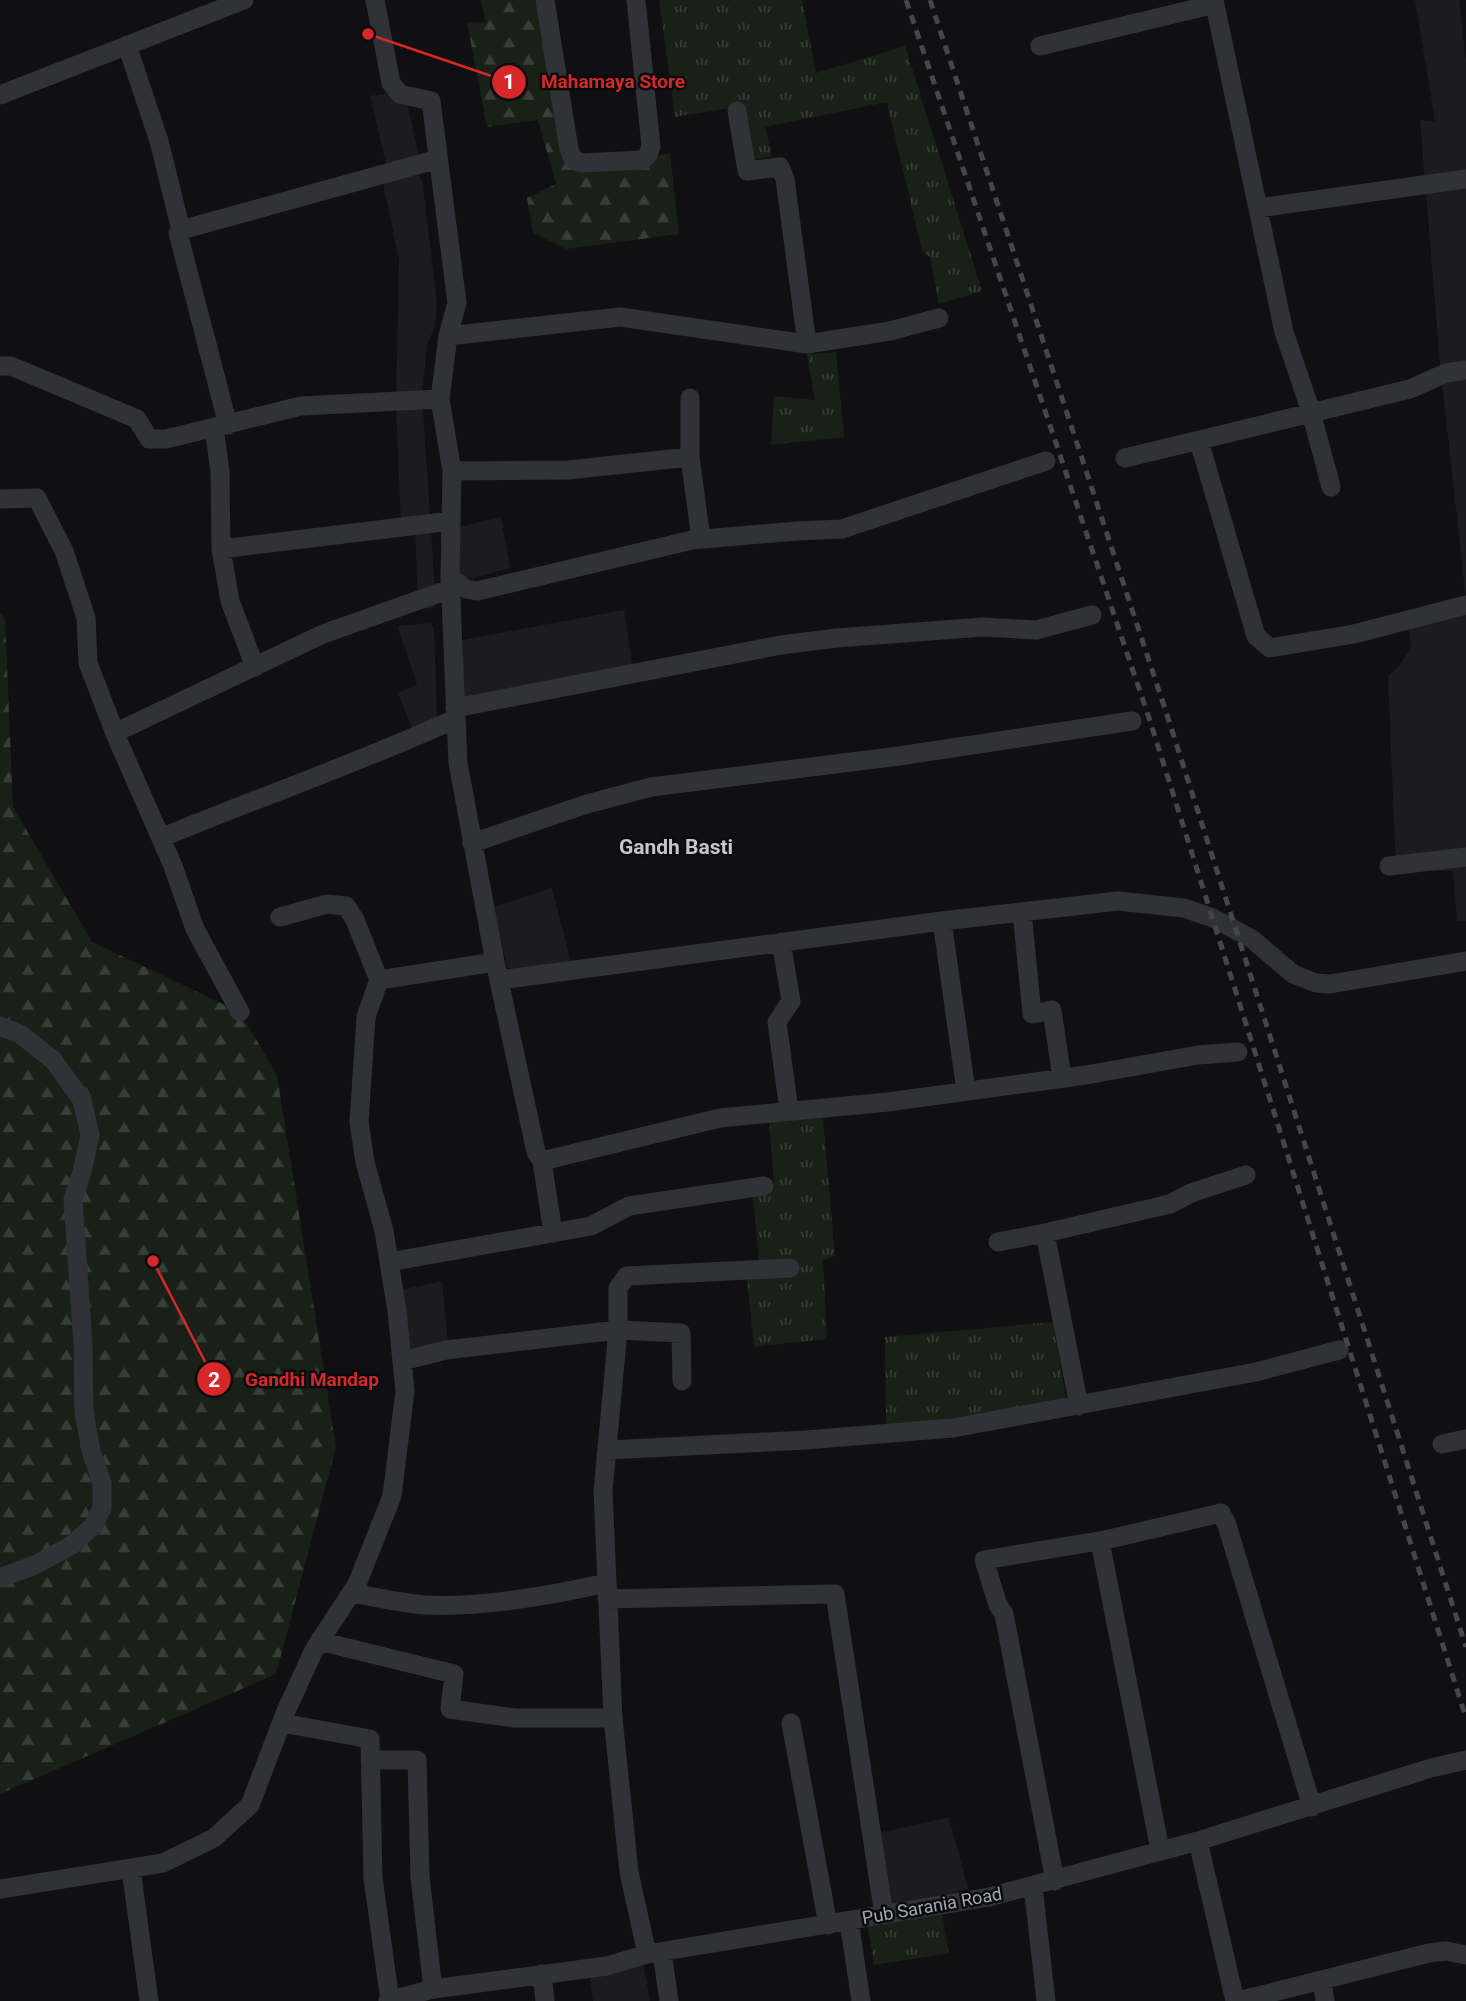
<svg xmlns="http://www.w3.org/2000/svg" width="1466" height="2001" font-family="Roboto,sans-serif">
  <defs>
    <pattern id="grass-tufts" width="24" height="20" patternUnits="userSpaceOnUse" patternTransform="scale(1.75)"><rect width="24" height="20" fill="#182018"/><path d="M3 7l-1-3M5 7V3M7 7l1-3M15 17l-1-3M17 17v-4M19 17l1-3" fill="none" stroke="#363e37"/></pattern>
    <pattern id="forest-firs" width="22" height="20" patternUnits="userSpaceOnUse" patternTransform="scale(1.75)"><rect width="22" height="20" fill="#182018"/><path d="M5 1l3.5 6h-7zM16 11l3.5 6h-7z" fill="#363e37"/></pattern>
  </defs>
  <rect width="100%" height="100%" fill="#101012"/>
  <path fill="#1c1c1f" d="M1415,0h44l7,59v541l-26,-236 -20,-244 15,1z
    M396,92l10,5 14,63 -33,8 -17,-72z
    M418,174l4,6 15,122 -2,24 -8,19 -5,50 14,210 -4,3 -14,1 -3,-85 -14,1 -5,-120 3,-145 -17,-81z
    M501,517l9,51 -40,11 -9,-4 -5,-7 -1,-40z
    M1466,604v317h-9l-4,-50h-57l-8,-195 11,-10 12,-18 -2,-24z
    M624,610l9,60 -170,28v-58z
    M429,623l5,4 3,90 -24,15 -15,-39 19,-9 -20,-58z
    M552,888l20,78 -57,7 -8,-7 -14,-59z
    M442,1281l7,72 -40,4 -8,-67z
    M949,1817l19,72 -71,18 -6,-4 -13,-70z
    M641,1963l3,4 6,34h-57l-3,-24z"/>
  <path fill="url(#grass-tufts)" d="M659,0h143l14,73 89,-27 77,245 -43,13 -9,-47 -8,-6 -35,-149 -122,25 7,29 -25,5 -10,-54 -62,10z
    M836,352l8,85 -73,8 3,-49 41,4 -8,-46z
    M823,1118l12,138 -12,4 4,79 -73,8 -7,-67 12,-19 -7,-74 22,-5 -5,-60z
    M1053,1322l14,83 -181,25 -1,-93z
    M942,1914l7,39 -75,12 -6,-38z"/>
  <path fill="url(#forest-firs)" d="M481,0h65l25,160 80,-3 19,-4 9,81 -113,15 -33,-16 -6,-35 29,-14 -18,-64 -51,7 -20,-104 19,-1z
    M0,613l5,5 8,189 79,135 148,70 37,63 59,372 -60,227 -276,120z"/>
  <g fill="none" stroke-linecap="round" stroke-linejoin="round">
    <path stroke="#313237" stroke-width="19" d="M375,0l16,83 9,11 31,7 26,202 -9,33 -8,63 12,72 -2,106 16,12 11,2 215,-51 105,-9 45,-2 204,-68
      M545,0l24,149 4,10 8,4 61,-3 6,-5 3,-9 -15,-146
      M1214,0l70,332 27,80 20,75
      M127,45l32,96 22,89 257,-71
      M1040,46l175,-42
      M0,95l244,-95
      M737,111l10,60 33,-4 5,12 22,165
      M1258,208l208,-29
      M181,230l-3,3 50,192
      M448,336l172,-19 187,27 83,-13 49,-13
      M0,366h11l126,53 12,20h17l135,-33 139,-7
      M690,398v59
      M214,427l6,45 1,77
      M1199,441l57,195 14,12 84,-14 112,-29
      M1125,458l285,-69 36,-16 20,-3
      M452,471l116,-1 122,-13 11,82
      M0,499l37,-1 27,53 22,67 2,45 28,73
      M450,577l8,186 37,199 41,190 6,9 178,-43 168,-16 198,-27 112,-20 40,-3
      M255,667l-25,-66 -9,-52 230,-28
      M455,708l326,-63 56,-7 146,-11 53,3 56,-15
      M161,838c98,-41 198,-75 294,-119
      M472,843l115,-39 64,-17 248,-31 233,-35
      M1389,866l77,-9
      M1022,912l10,102 20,-4 10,68
      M280,917l47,-13 19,2 9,14 24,60
      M942,921l24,170
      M781,942l10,59 -14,21 12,89
      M500,980l442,-59 176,-20 66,7 29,10 39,21 41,35 23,9 14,1 136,-23
      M240,1012l-45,-83 -22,-63 -57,-130 7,-7 200,-95 127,-45
      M0,1026l20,8 33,26 29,40 8,35 -8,37 -9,27 10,146 1,67 7,39 11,32v25l-9,18 -21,19 -37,20 -35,13
      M542,1161l11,72
      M1045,1233l125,-29 21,-11 55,-18
      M998,1242l47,-9 34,173
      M389,1262l202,-36 38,-20 135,-20
      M402,1361l44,-11 172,-20 63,3 1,48
      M1442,1444l24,-5
      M608,1450l198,-10 147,-12 303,-56 83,-22
      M1100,1541l60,309
      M351,1593c24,4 49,10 74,12 54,3 129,-10 181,-22
      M607,1599l228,-5 49,321
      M319,1641l135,33 -4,35 65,9h98l16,154 18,82
      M613,1718l-10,-227 15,-161v-42l9,-12 163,-8
      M282,1723l88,16 3,139 17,123
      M791,1723l37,202
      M370,1760h47l3,117 13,112
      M1198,1841l37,160
      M131,1869l18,132
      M1055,1881l-51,-267 -6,-9 -14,-45 121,-20 116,-27 6,12 85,282
      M1033,1886l13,115
      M0,1889l163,-26 51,-25 36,-33 36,-94 28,-61 43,-66 35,-88 13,-105 -8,-80 -13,-80 -19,-69 -6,-40 7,-105 13,-37 116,-18
      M849,1921l12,80
      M662,1952l7,49
      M542,1974l3,27
      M1322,1980l3,21
      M388,2001l45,-12 174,-23 40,-12 342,-57 209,-56 233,-73 35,-8
      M1238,2001l191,-48 17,-2 20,4"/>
    <path stroke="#44464c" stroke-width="5" stroke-dasharray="9 7" stroke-linecap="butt" d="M906,0l244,721 316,997
      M930,0l237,715 299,932"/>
  </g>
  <g text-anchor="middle" stroke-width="5" stroke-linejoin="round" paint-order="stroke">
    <g font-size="18" fill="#a0a8b4" stroke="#0b0b0d">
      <text transform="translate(932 1906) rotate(-10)" y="6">Pub Sarania Road</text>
    </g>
    <g font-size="21" font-weight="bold" fill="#c1c6cf" stroke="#0b0b0d">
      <text x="676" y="854">Gandh Basti</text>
    </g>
  </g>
  <path fill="none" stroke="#d62828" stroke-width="2.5" d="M368 34L509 82M153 1261L214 1379"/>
  <g fill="#d62828" stroke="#0b0b0d" stroke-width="2.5">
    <circle cx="368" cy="34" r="7"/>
    <circle cx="153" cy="1261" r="7"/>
    <circle cx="509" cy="82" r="18"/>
    <circle cx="214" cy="1379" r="18"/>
  </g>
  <g font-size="21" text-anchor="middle" font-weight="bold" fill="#fff">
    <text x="509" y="89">1</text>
    <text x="214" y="1387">2</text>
  </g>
  <g font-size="19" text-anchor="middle" font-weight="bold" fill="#d62828" stroke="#0b0b0d" stroke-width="5" stroke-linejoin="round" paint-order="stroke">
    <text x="613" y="88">Mahamaya Store</text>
    <text x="312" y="1386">Gandhi Mandap</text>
  </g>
</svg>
